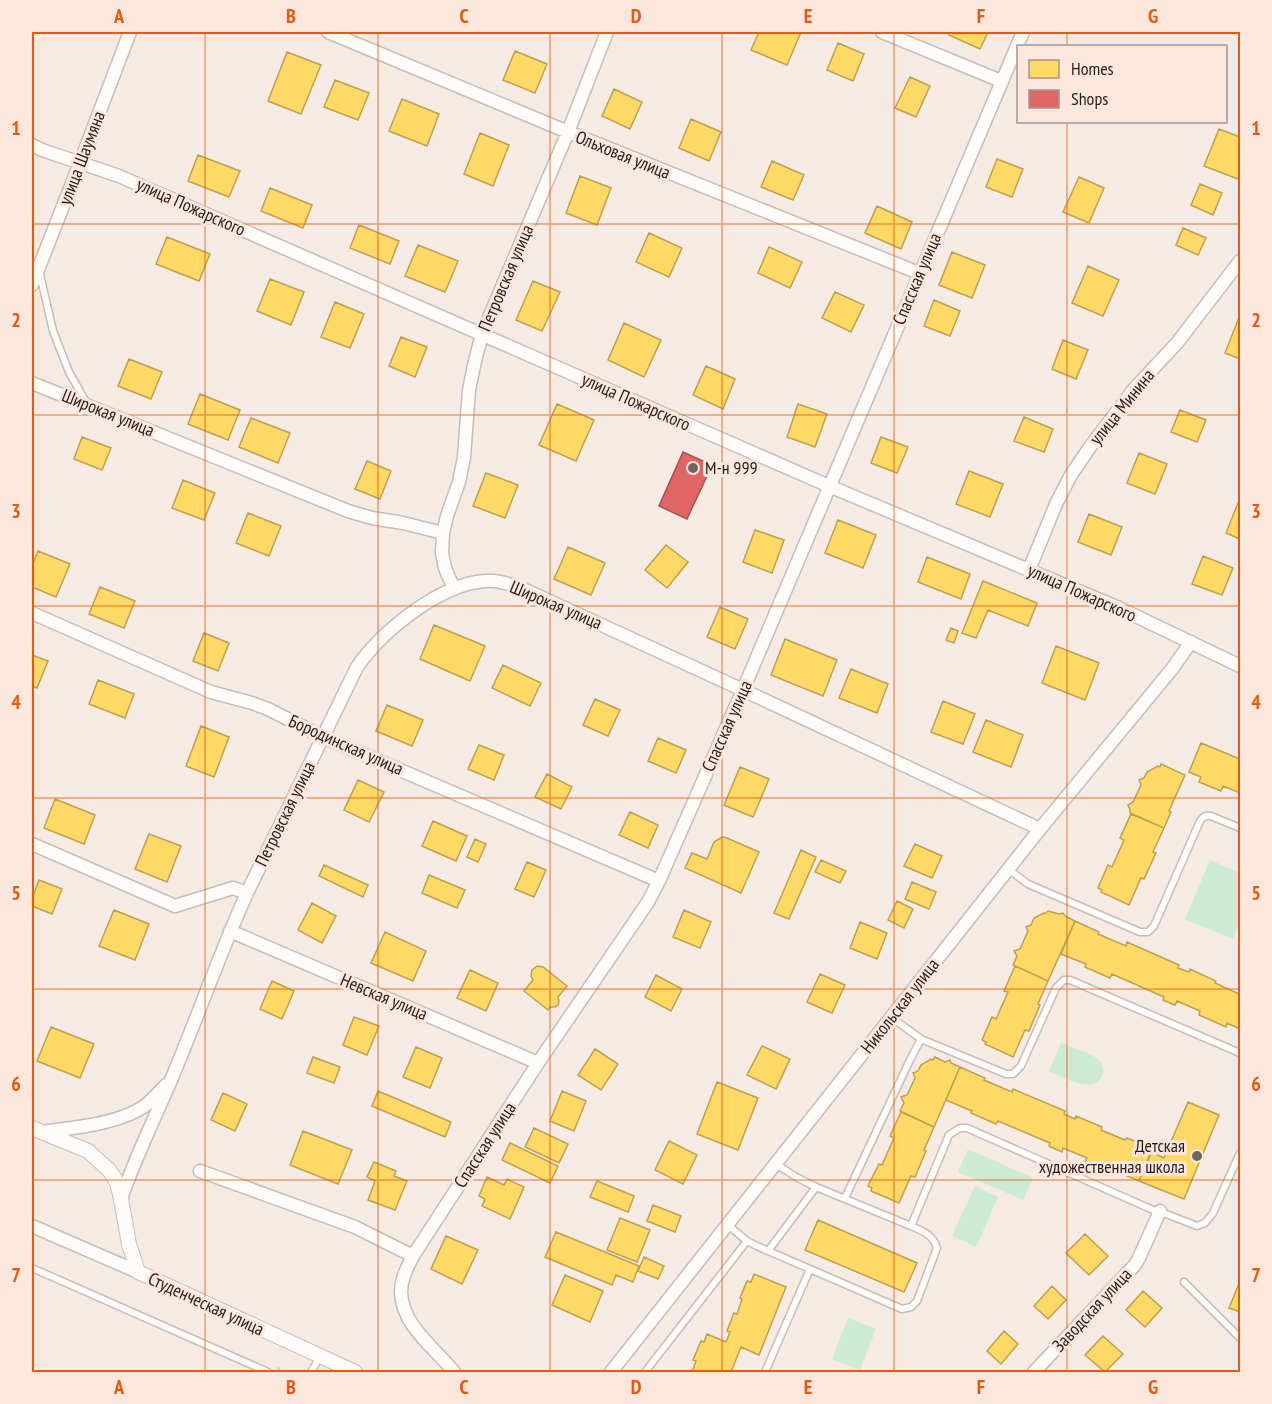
<svg xmlns="http://www.w3.org/2000/svg" width="1272" height="1404" font-family="'PT Sans Narrow',sans-serif">
  <rect width="100%" height="100%" fill="#f5eae4"/>
  <path fill="#cbebd3" d="M1210,860l30,13v48l-7,18 -48,-20z
    M1061,1043c10,4 31,10 38,17 4,4 5,9 4,13 -7,24 -40,4 -54,-2z
    M968,1149l65,29 -10,22 -65,-28z
    M975,1186l23,11 -22,50 -24,-11z
    M848,1318l28,11 -16,41 -28,-11z"/>
  <path fill="#ffd966" stroke="#bea14f" stroke-width="1.5" d="M759,32h42l-14,33 -36,-15z
    M951,32h37l-8,17 -31,-14z
    M838,43l26,11 -11,27 -26,-11z
    M515,51l32,13 -12,29 -32,-13z
    M287,52l34,13 -20,49 -33,-13z
    M910,77l20,9 -14,31 -21,-9z
    M335,80l34,13 -11,27 -34,-13z
    M614,89l28,13 -12,27 -28,-13z
    M402,99l37,15 -12,32 -38,-15z
    M691,119l30,13 -12,29 -30,-13z
    M1219,129l21,8v36l-2,6 -34,-13z
    M480,133l29,12 -16,41 -29,-12z
    M198,155l42,16 -11,26 -41,-16z
    M997,159l26,10 -11,28 -26,-10z
    M772,161l32,14 -11,25 -32,-13z
    M580,176l31,12 -14,37 -31,-12z
    M1079,177l25,11 -15,35 -26,-11z
    M1200,184l22,9 -9,22 -22,-10z
    M270,188l42,17 -9,23 -42,-17z
    M877,206l35,16 -11,27 -36,-16z
    M359,225l40,16 -9,23 -40,-16z
    M1183,228l23,10 -8,17 -22,-10z
    M649,233l33,15 -13,29 -33,-15z
    M167,237l43,17 -11,27 -43,-17z
    M418,245l40,16 -13,31 -40,-16z
    M769,247l33,15 -12,26 -32,-15z
    M952,252l33,13 -13,33 -33,-13z
    M1088,266l31,14 -16,36 -31,-13z
    M270,279l34,13 -13,33 -34,-14z
    M533,281l27,11 -18,39 -26,-11z
    M835,292l29,13 -13,27 -29,-14z
    M934,300l26,11 -10,25 -26,-10z
    M335,302l29,12 -14,34 -29,-11z
    M1240,315v44l-15,-6z
    M624,323l37,17 -17,37 -36,-17z
    M401,337l26,10 -12,30 -26,-11z
    M1063,340l25,10 -12,29 -24,-10z
    M129,359l33,13 -11,27 -33,-13z
    M706,366l29,13 -12,30 -30,-14z
    M200,394l40,16 -12,30 -40,-16z
    M557,404l37,16 -18,41 -37,-16z
    M798,404l29,10 -12,33 -28,-10z
    M1180,410l26,10 -9,22 -26,-10z
    M1024,417l29,12 -9,23 -30,-11z
    M251,418l39,15 -12,30 -39,-16z
    M82,437l29,11 -9,22 -28,-11z
    M881,437l27,10 -11,26 -26,-10z
    M1139,453l28,11 -12,30 -28,-11z
    M367,461l24,10 -11,28 -25,-10z
    M969,471l34,13 -13,33 -34,-13z
    M486,473l32,12 -13,33 -32,-12z
    M183,480l32,13 -11,27 -32,-12z
    M1238,503l2,1v35l-14,-6z
    M248,513l33,13 -12,30 -33,-13z
    M1089,514l33,13 -11,28 -33,-13z
    M838,520l38,15 -13,33 -38,-15z
    M755,530l29,10 -12,33 -29,-11z
    M666,545l22,17 -21,26 -22,-18z
    M568,547l37,16 -14,32 -37,-16z
    M38,551l32,13 -14,33 -24,-10v-21z
    M1203,556l30,12 -11,27 -30,-11z
    M927,557l43,17 -9,25 -43,-17z
    M983,581l54,22 -9,23 -40,-16 -12,28 -14,-5z
    M100,587l35,14 -11,27 -35,-14z
    M720,607l28,12 -13,30 -28,-12z
    M434,625l51,21 -15,35 -50,-22z
    M951,628l7,3 -4,12 -8,-3z
    M204,633l25,10 -11,28 -25,-10z
    M785,639l52,21 -14,36 -52,-21z
    M1056,646l43,17 -14,37 -43,-17z
    M32,655l16,6 -11,27 -5,-2z
    M503,665l38,18 -11,23 -38,-18z
    M851,669l37,15 -11,29 -38,-15z
    M98,680l36,14 -9,24 -36,-14z
    M595,699l25,11 -12,26 -25,-11z
    M943,701l32,13 -12,30 -32,-12z
    M387,705l36,15 -11,26 -36,-15z
    M986,720l37,15 -12,32 -38,-15z
    M201,726l28,11 -15,40 -28,-11z
    M658,738l28,12 -10,23 -28,-12z
    M1201,743l39,16v34l-17,-7 -2,5 -22,-9 2,-5 -12,-5z
    M479,745l25,10 -10,25 -26,-11z
    M1161,764l24,11 -16,36 2,1 -7,16 -34,-15v-3l-2,-5 5,-3 8,-17 -2,-5 5,-2 3,-6 11,-6 2,1z
    M740,767l29,12 -16,38 -29,-12z
    M547,774l25,13 -11,22 -26,-12z
    M358,780l26,12 -15,30 -25,-12z
    M55,799l40,16 -11,29 -40,-16z
    M630,812l28,13 -10,23 -29,-13z
    M1131,814l33,14 -11,24 3,1 -12,26 -3,-1 -12,27 -28,-13 1,-2 -4,-2 10,-23 4,2 12,-27 -4,-2z
    M433,821l34,15 -11,25 -34,-15z
    M149,834l32,12 -14,36 -32,-13z
    M722,837l5,1 32,14 -18,41 -56,-25 7,-15 15,6 7,-17z
    M475,839l11,5 -8,18 -11,-5z
    M915,844l27,12 -10,22 -28,-12z
    M801,850l15,7 -27,62 -15,-6z
    M821,860l25,11 -6,12 -25,-11z
    M527,862l19,8 -12,27 -19,-8z
    M324,865l44,20 -5,12 -44,-21z
    M429,875l36,15 -8,18 -35,-15z
    M39,880l23,9 -10,25 -20,-8v-7z
    M912,882l24,10 -7,17 -24,-10z
    M897,901l16,8 -9,19 -16,-8z
    M312,903l24,13 -14,27 -24,-13z
    M114,910l35,14 -14,36 -36,-14z
    M684,910l27,12 -11,26 -27,-11z
    M1048,911l11,3 4,-1 2,3 10,5 -27,60 -35,-16 4,-9 -3,-5 6,-2 8,-18 -2,-4 5,-2 3,-7 10,-5h2z
    M1075,921l24,11 -1,2 28,12 1,-4 52,23 -1,3 11,4 1,-3 26,12 -1,2 24,11 1,-2v37l-13,-6 -1,4 -27,-12 1,-4 -23,-10 -2,4 -12,-5 1,-3 -52,-23 -2,4 -25,-11 1,-3 -25,-10z
    M860,922l27,11 -10,26 -27,-11z
    M385,932l41,19 -13,30 -42,-18z
    M537,966l6,1 24,19 -9,11 1,5 -1,3 -3,2h-5l-2,3 -24,-19 9,-11 -2,-4 1,-6z
    M1015,966l33,15 -10,23 2,1 -11,26 -4,-1 -12,27 -28,-13 1,-2 -4,-2 10,-23 4,2 12,-27 -4,-1z
    M470,970l28,13 -12,28 -29,-13z
    M820,974l25,11 -13,28 -25,-11z
    M656,975l26,14 -11,22 -26,-14z
    M272,981l22,10 -12,28 -22,-10z
    M354,1017l25,9 -12,29 -24,-10z
    M51,1027l43,17 -14,34 -43,-17z
    M762,1046l28,13 -14,30 -29,-14z
    M416,1047l26,11 -12,30 -27,-11z
    M595,1049l23,15 -17,26 -23,-15z
    M313,1057l27,10 -6,16 -27,-10z
    M935,1057l10,5 5,-2 1,3 9,4 -26,60 -34,-16 4,-8 -3,-6 6,-2 8,-17 -2,-5 5,-2 3,-6 10,-6 2,1z
    M960,1067l25,11 -1,2 28,12 1,-3 52,22 -1,3 11,5 1,-3 26,11 -1,3 24,10 2,-2 26,11 -14,32 -26,-11 -1,3 -27,-11 2,-4 -24,-10 -1,4 -13,-6 1,-3 -52,-22 -2,3 -25,-11 1,-2 -26,-11z
    M717,1082l41,16 -20,52 -41,-16z
    M378,1091l73,31 -6,15 -73,-31z
    M562,1091l24,10 -12,30 -24,-10z
    M223,1093l24,11 -12,27 -24,-11z
    M1188,1102l31,13 -35,84 -45,-18 12,-29 13,6z
    M901,1112l33,15 -10,23 2,1 -11,26 -4,-1 -12,27 -28,-12 1,-3 -4,-2 11,-22 3,1 12,-27 -4,-2z
    M534,1128l34,16 -9,19 -34,-16z
    M303,1131l49,19 -14,34 -48,-19z
    M669,1141l28,14 -14,29 -28,-14z
    M510,1143l48,23 -8,17 -48,-23z
    M374,1162l22,9 -2,5 13,5 -12,29 -27,-10 7,-19 -8,-4z
    M487,1177l17,8 3,-6 17,8 -14,32 -28,-13 3,-7 -6,-3z
    M597,1181l37,15 -6,16 -38,-15z
    M653,1205l28,11 -6,16 -28,-11z
    M620,1218l30,12 -13,32 -30,-12z
    M818,1220l99,43 -13,29 -99,-42z
    M556,1232l83,34 -6,16 -17,-7 -4,10 -67,-28z
    M1085,1234l23,22 -19,19 -23,-22z
    M446,1236l32,14 -16,34 -31,-15z
    M644,1257l20,9 -6,13 -20,-8z
    M754,1274l32,13 -27,68 -18,-8 -10,25h-39l4,-11 -3,-1 8,-19 3,1 3,-8 19,8 4,-10 -3,-1 7,-18 3,1 5,-15 -2,-1 7,-17 4,1z
    M565,1275l38,16 -13,31 -38,-17z
    M1240,1281v31l-11,-4z
    M1052,1286l14,14 -18,19 -14,-13z
    M1143,1291l19,17 -17,19 -19,-17z
    M1004,1331l14,13 -17,20 -14,-13z
    M1103,1336l20,18 -18,18 -20,-17z"/>
  <path fill="#e06666" stroke="#a8504f" stroke-width="1.5" d="M683,452l29,13 -25,54 -28,-13z"/>
  <g fill="none" stroke-linecap="round" stroke-linejoin="round">
    <g stroke="#c7bdb7" stroke-width="9">
      <path id="service" d="M39,270l14,61 16,41 18,32
        M1008,869l20,15 112,48h8l6,-6 46,-105c3,-4 5,-6 11,-5l29,12
        M891,1017l30,22 85,35h7l8,-8 35,-78 8,-8h6l170,73
        M776,1164l20,13 20,10 95,39 38,-91 11,-7h7l193,85
        M845,1198l65,-138 11,-21
        M1161,1212l36,14 8,-3 8,-10 27,-60
        M728,1225l19,16 10,5 145,63 9,-2 6,-6 20,-53c-4,-13 -14,-17 -26,-22
        M768,1251l48,-64
        M32,1268l236,104
        M1184,1282l56,56
        M311,1372l9,-15
        M645,1372l102,-131
        M765,1372l45,-103"/>
    </g>
    <g stroke="#c7bdb7" stroke-width="15">
      <path id="minor" d="M328,32l240,100 351,141
        M882,32l119,49
        M32,145l10,5 77,26 710,310 290,122 121,58
        M32,285l48,-122 50,-131
        M32,383l316,128 24,7 31,5 40,10
        M1029,570l27,-66 15,-29 19,-28 44,-58 43,-46 63,-82
        M454,589l-9,-21 -3,-15 1,-20 4,-17 12,-34 5,-25 5,-67 6,-29 7,-27 86,-202 39,-100
        M32,613l179,79 41,11 16,6 55,28 336,144
        M32,844l143,62 58,-18 14,5
        M230,931l308,132
        M41,1132c31,-4 79,-8 105,-27 7,-6 14,-14 20,-20
        M200,1171l155,56 58,29
        M121,1199c14,-41 33,-79 50,-119 26,-61 48,-125 76,-187l110,-226c25,-36 83,-83 128,-86 13,-1 24,3 36,7l222,102 297,139
        M32,1226l106,46
        M454,1372c-19,-24 -52,-46 -53,-80 0,-13 6,-24 12,-36l125,-193 110,-161 11,-21 84,-191 280,-658
        M611,1372l429,-543 132,-160 19,-27
        M1034,1372l100,-106 4,-6 22,-49"/>
    </g>
    <g stroke="#c7bdb7" stroke-width="16">
      <path id="tertiary" d="M32,1128l56,23 21,19 8,12 4,17 8,45 9,28 217,100"/>
    </g>
    <path stroke="#d5d1d0" stroke-width="3" stroke-dasharray="3 4.5" stroke-linecap="butt" d="M277,1368l10,4"/>
    <use href="#service" stroke="#fefcfb" stroke-width="6"/>
    <use href="#minor" stroke="#fefcfb" stroke-width="12"/>
    <use href="#tertiary" stroke="#fefcfb" stroke-width="14"/>
  </g>
  <path fill="none" stroke="#e8590c" stroke-width="1.5" stroke-opacity="0.55" d="M205,32v1340M378,32v1340M550,32v1340M722,32v1340M894,32v1340M1067,32v14M1067,122v1250M32,224h1208M32,415h1208M32,606h1208M32,798h1208M32,989h1208M32,1180h1208"/>
  <g fill="#6f6560" stroke="#fde7dc" stroke-width="2">
    <circle cx="693" cy="468" r="6"/>
    <circle cx="1197" cy="1156" r="6"/>
  </g>
  <g text-anchor="middle" stroke-width="6" stroke-linejoin="round" paint-order="stroke">
    <g font-size="18" fill="#271e19" stroke="#fde7dc">
      <text transform="translate(623 155) rotate(22)" y="6">Ольховая улица</text>
      <text transform="translate(82 158) rotate(-69)" y="6">улица Шаумяна</text>
      <text transform="translate(191 207) rotate(24)" y="6">улица Пожарского</text>
      <text transform="translate(506 278) rotate(-67)" y="6">Петровская улица</text>
      <text transform="translate(917 279) rotate(-67)" y="6">Спасская улица</text>
      <text transform="translate(636 402) rotate(24)" y="6">улица Пожарского</text>
      <text transform="translate(1122 407) rotate(-51)" y="6">улица Минина</text>
      <text transform="translate(108 413) rotate(22)" y="6">Широкая улица</text>
      <text transform="translate(1082 593) rotate(24)" y="6">улица Пожарского</text>
      <text transform="translate(556 605) rotate(23)" y="6">Широкая улица</text>
      <text transform="translate(727 726) rotate(-66)" y="6">Спасская улица</text>
      <text transform="translate(346 745) rotate(24)" y="6">Бородинская улица</text>
      <text transform="translate(285 814) rotate(-64)" y="6">Петровская улица</text>
      <text transform="translate(384 997) rotate(23)" y="6">Невская улица</text>
      <text transform="translate(900 1006) rotate(-52)" y="6">Никольская улица</text>
      <text transform="translate(485 1145) rotate(-57)" y="6">Спасская улица</text>
      <text transform="translate(206 1304) rotate(25)" y="6">Студенческая улица</text>
      <text transform="translate(1092 1310) rotate(-47)" y="6">Заводская улица</text>
    </g>
    <g font-size="18" fill="#271e19" stroke="#fde7dc" text-anchor="start">
      <text x="705" y="474">М-н 999</text>
      <text x="1185" y="1152" text-anchor="end">Детская<tspan x="1185" dy="21">художественная школа</tspan></text>
    </g>
  </g>
  <rect width="1272" height="1404" fill="none" stroke="#fde7dc" stroke-width="66"/>
  <rect x="1017" y="45" width="210" height="78" fill="#fde7dc" stroke="#a7978e" stroke-width="1.5"/>
  <rect x="1029" y="60" width="30" height="18" fill="#ffd966" stroke="#a7978e" stroke-width="1.5"/>
  <text x="1071" y="75" font-size="18" fill="#271e19">Homes</text>
  <rect x="1029" y="90" width="30" height="18" fill="#e06666" stroke="#a7978e" stroke-width="1.5"/>
  <text x="1071" y="105" font-size="18" fill="#271e19">Shops</text>
  <rect x="33" y="33" width="1206" height="1338" fill="none" stroke="#e8590c" stroke-width="2"/>
  <g font-size="20" text-anchor="middle" font-weight="bold" fill="#e8590c">
    <text x="119" y="23">A</text>
    <text x="291" y="23">B</text>
    <text x="464" y="23">C</text>
    <text x="636" y="23">D</text>
    <text x="808" y="23">E</text>
    <text x="981" y="23">F</text>
    <text x="1153" y="23">G</text>
    <text x="16" y="135">1</text>
    <text x="1256" y="135">1</text>
    <text x="16" y="327">2</text>
    <text x="1256" y="327">2</text>
    <text x="16" y="518">3</text>
    <text x="1256" y="518">3</text>
    <text x="16" y="709">4</text>
    <text x="1256" y="709">4</text>
    <text x="16" y="900">5</text>
    <text x="1256" y="900">5</text>
    <text x="16" y="1091">6</text>
    <text x="1256" y="1091">6</text>
    <text x="16" y="1282">7</text>
    <text x="1256" y="1282">7</text>
    <text x="119" y="1394">A</text>
    <text x="291" y="1394">B</text>
    <text x="464" y="1394">C</text>
    <text x="636" y="1394">D</text>
    <text x="808" y="1394">E</text>
    <text x="981" y="1394">F</text>
    <text x="1153" y="1394">G</text>
  </g>
</svg>
